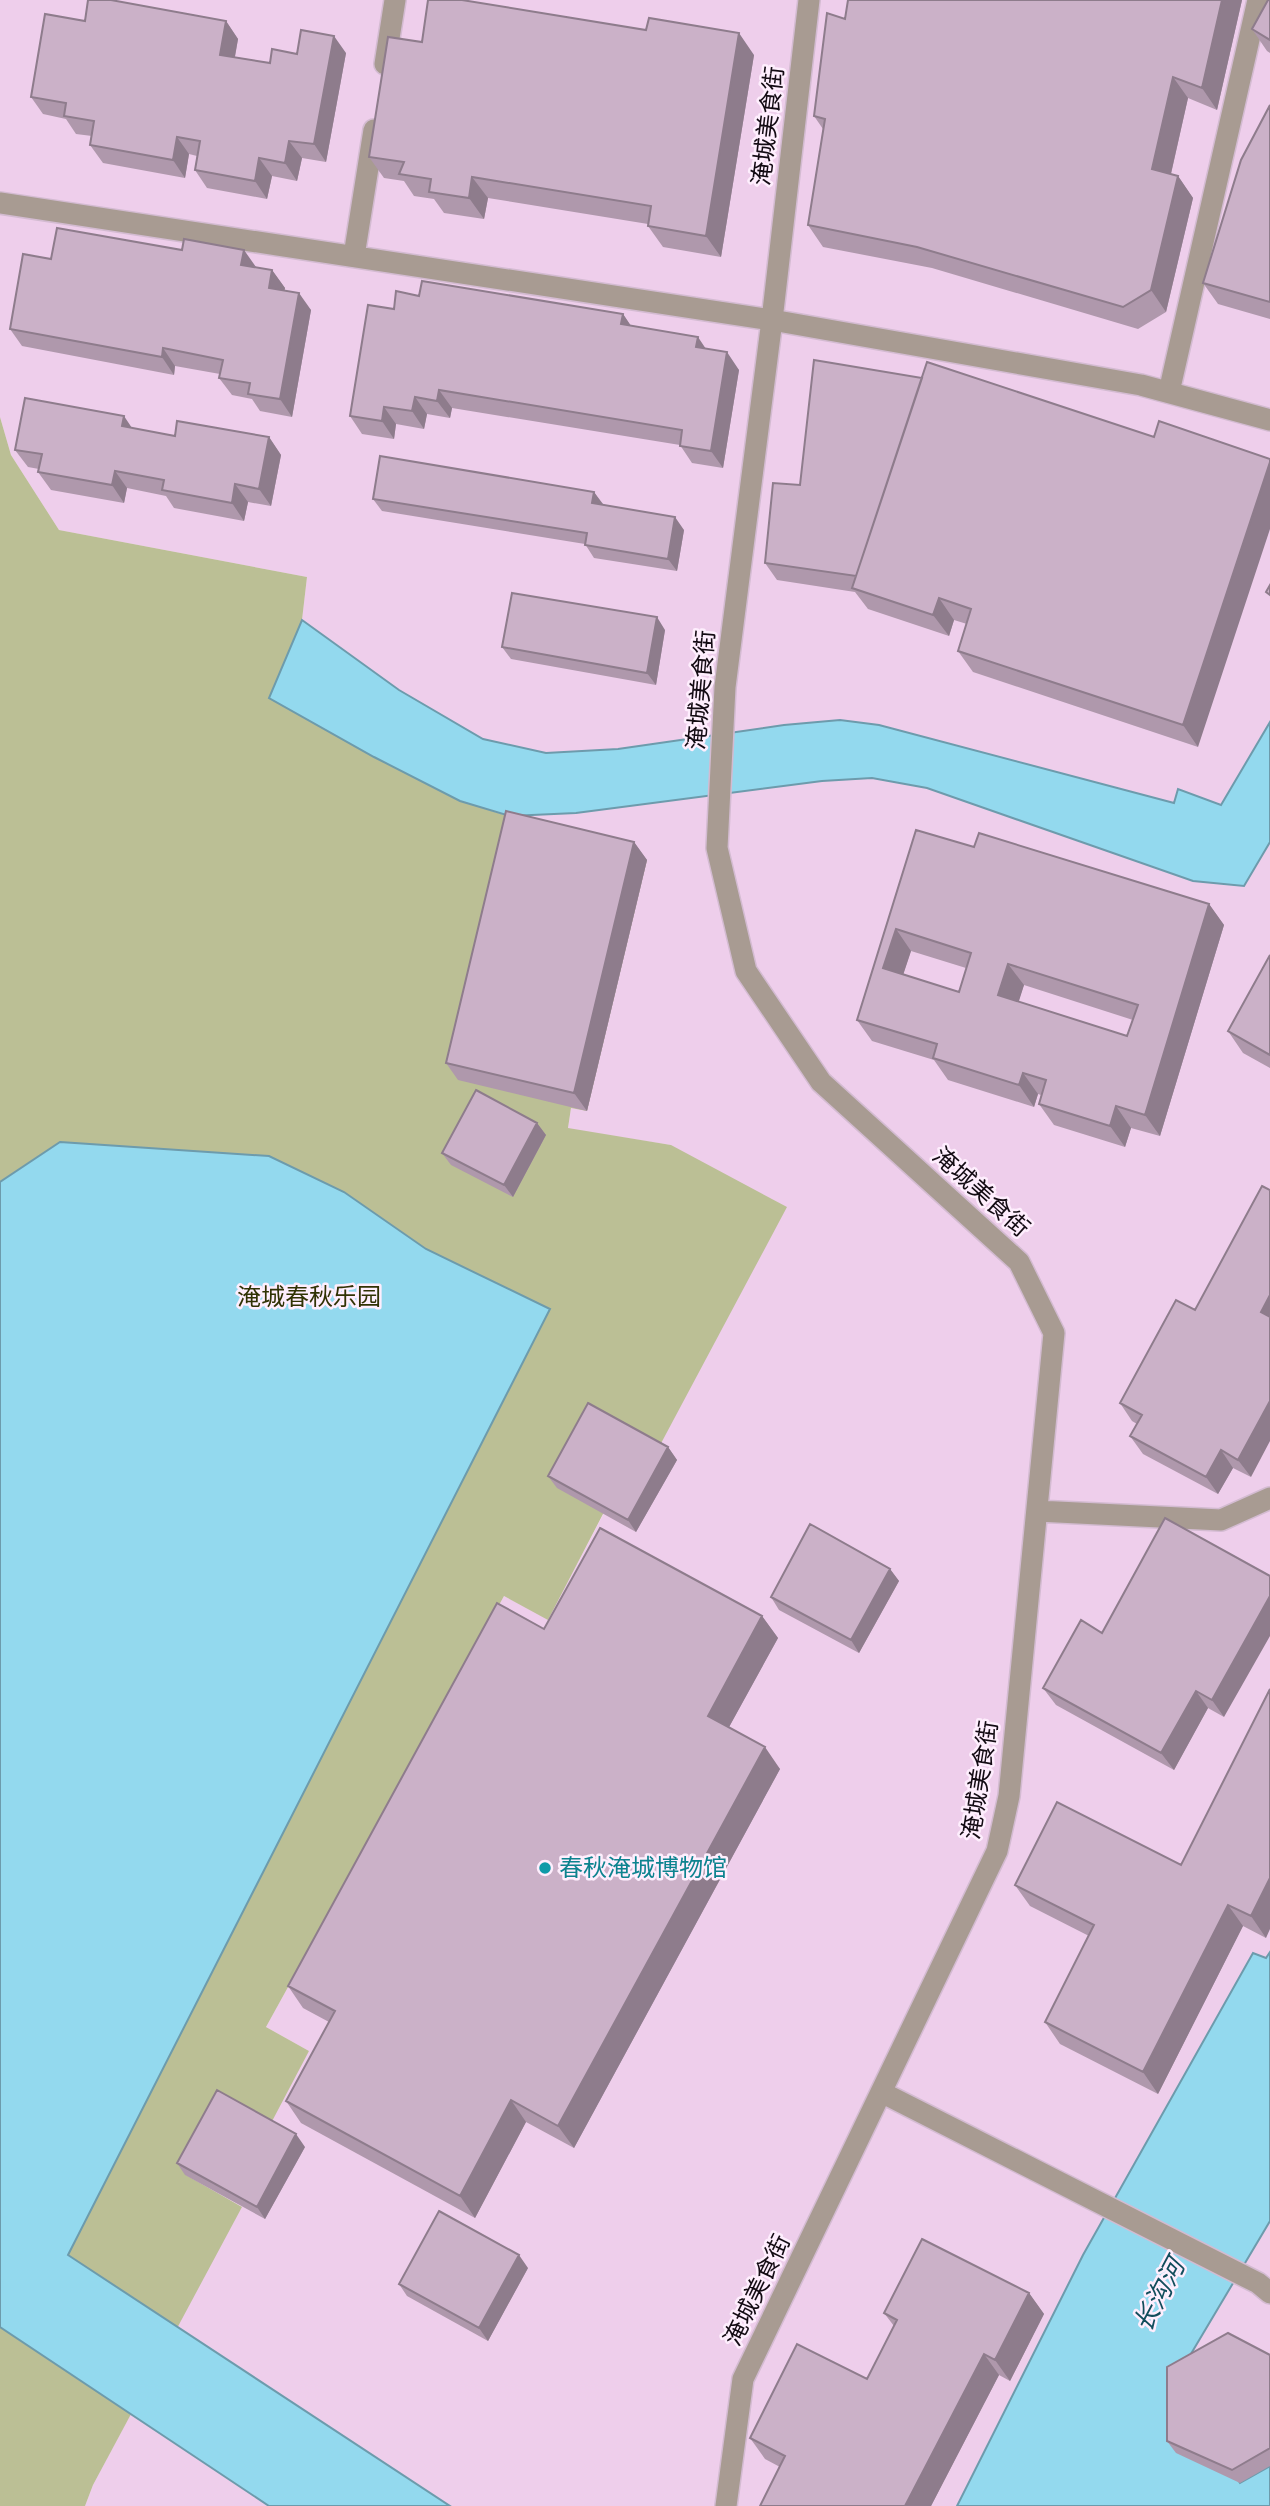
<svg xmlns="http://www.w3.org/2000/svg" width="1270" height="2506" font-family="'Work Sans','Noto Sans SC',sans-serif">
  <rect width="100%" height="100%" fill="#f7ddf5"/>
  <path fill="#eeceeb" d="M0,0h1270v2506h-1185l8,-21 148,-279 -56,-31 124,-124 -43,-24 238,-431 44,23 55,-104 68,-370 -103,-16 3,-21 16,2 -69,-282 -249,-130 33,-78 5,-43 -248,-47 -48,-75 -11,-38z"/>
  <path fill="#bbbf95" d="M0,417l11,38 48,75 248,47 -5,43 -33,78 105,59 86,44 187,59 -60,251 -16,-3 -3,20 103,17 116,62 -129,242 -55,65 -55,106 -44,-24 -238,431 43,24 -40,76 -83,48 56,32 -149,278 -8,21h-85z"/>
  <path fill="#93d9ee" stroke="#6d9bac" stroke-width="2" d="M302,620l97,70 84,49 63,14 72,-4 166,-24 56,-5 39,5 295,78 4,-14 43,16 49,-83v120l-26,44 -51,-5 -266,-93 -55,-10 -50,3 -246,32 -66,3 -50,-15 -86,-44 -105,-59z
    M60,1142l209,14 75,36 82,57 124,60 -482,946 382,251h-181l-269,-179v-1145z
    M1270,1952v269l-94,158 64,104 30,-17v40h-313l126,-251 170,-302 13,5z"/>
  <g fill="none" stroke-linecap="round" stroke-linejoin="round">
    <g stroke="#d3bbd1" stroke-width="24">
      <path id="lane" d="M385,64l10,-64
        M0,203l772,117 369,65 129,35
        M354,256l20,-126
        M1169,392l89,-392
        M1037,1511l184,9 49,-22
        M881,2092l377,191 12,10
        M726,2506l17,-127 254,-528 12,-55 45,-463 -35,-71 -198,-180 -75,-111 -29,-123 8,-161 47,-367 37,-320"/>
    </g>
    <use href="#lane" stroke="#a89b92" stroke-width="21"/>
  </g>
  <path fill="#af98ac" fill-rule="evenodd" d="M848,0h394l-25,110 -29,-12 -17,76 7,2 15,22 -27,114 -28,17 -206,-61 -109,-21 -15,-22 15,-96 -9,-13 31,-97z
    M1270,0v53l-3,-2 -15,-22z
    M85,21h141l12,18 -3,18 35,6 27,-9 49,-1 -20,109 -24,-4 -5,23 -25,-5 -5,23 -60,-11 -12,-18 2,-14 -8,-2 -4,24 -82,-15 -13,-18 2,-9 -16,-2 -10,-15 -23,-5 -12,-17z
    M422,42l332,13 -33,202 -58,-10 -15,-21v-2l-160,-26 -4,21 -40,-6 -10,-14 -20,-3 -10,-15 -20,-3 -15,-21z
    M1270,105v214l-52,-15 -15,-21z
    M51,259l205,9 16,2 13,18 -1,2 27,20 -19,107 -32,-6 -8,-12 -20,-4 -13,-17 1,-4 -45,-8 -1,9 -152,-29 -12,-17z
    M419,296l204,18 8,12 75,23 33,21 -16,98 -31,-5 -12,-18 -228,-37 -2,10 -23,-4 -3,15 -28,-5 -2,15 -32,-5 -12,-18 44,-107z
    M132,428l43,8 94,1 12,18 -10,51 -23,-4 -4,19 -70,-13 -8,-12 -39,-8 -3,15 -73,-13 -13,-18 1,-3 -11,-2 -13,-17z
    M1154,437l44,310 -225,-75 -15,-21 9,-27 -13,-4 -5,16 -81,-27 -13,-17 -78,-12 -12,-17 35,-78z
    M594,492l8,13 82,25 -7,41 -83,-13 -9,-14 -203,-33 -9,-12z
    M665,630l-9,55 -145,-26 -9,-12z
    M916,830l58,17 235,57 15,21 -64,211 -29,-8 -6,19 -71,-22 -15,-21 2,-9 -3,-1 -4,13 -86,-27 -14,-20 -62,-19 -15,-21zM911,951l55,17 -7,24 -56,-17zM1024,985l109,35 -6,16 -109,-34z
    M634,842l13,18 -60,251 -129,-31 -12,-17z
    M1270,955v113l-27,-15 -15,-22z
    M537,1123l9,12 -33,62 -62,-32 -9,-12z
    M1176,1300l75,177 -18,-9 -15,26 -75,-40 -13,-18 7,-12 -5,-3 -12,-18z
    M668,1447l9,13 -41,72 -79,-44 -9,-12z
    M1165,1518l59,199 -16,-9 -34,62 -118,-65 -13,-17 59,-55z
    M890,1569l9,12 -40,72 -80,-43 -8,-13z
    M762,1616l16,22 -49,89 51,42 -206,379 -48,-26 -51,96 -174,-95 -15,-22 43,-79 -26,-14 -15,-22 256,-357z
    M1270,1689l-4,249 -23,-12 -85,168 -98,-50 -15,-22 44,-86 -59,-30 -15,-21 166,-20z
    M305,2147l-40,72 -80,-44 -8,-12z
    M528,2268l-40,73 -81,-45 -8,-12z
    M1029,2293l15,21 -34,67 -11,-6 -68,131h-171l20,-39 -15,-8 -15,-21 117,-59 27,-53 -10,-13z
    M1270,2355v111l-30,17 -64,-30 -9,-12z"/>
  <path fill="#8e7c8c" d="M1222,0h20l-25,110 -15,-22z
    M226,21l12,18 -6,33 -12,-17z
    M739,33l15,22 -33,202 -15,-21z
    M334,36l12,17 -20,109 -12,-18z
    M1173,77l15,21 -21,93 -15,-22z
    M177,137l12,17 -4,24 -12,-18z
    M289,141l13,17 -5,23 -12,-18z
    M259,158l13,18 -5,23 -12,-18z
    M1178,176l15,22 -27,114 -15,-22z
    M472,177l16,21 -4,21 -15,-21z
    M244,250l12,17 -15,-2z
    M272,270l13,18 -3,17 -13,-17z
    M299,293l12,17 -19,107 -12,-18z
    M623,314l12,18 -14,-8z
    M698,337l12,18 -14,-8z
    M163,348l12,18 -1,9 -12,-18z
    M727,352l12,18 -16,98 -12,-17z
    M439,390l13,18 -2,10 -13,-17z
    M415,397l12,17 -3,15 -12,-18z
    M384,407l12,17 -2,15 -12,-18z
    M124,416l12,18 -14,-8z
    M269,437l12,18 -10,51 -12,-17z
    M1270,462v67l-72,218 -15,-22z
    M115,471l12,17 -3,15 -12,-18z
    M235,484l13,18 -4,19 -12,-18z
    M594,492l9,12 -2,12 -9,-13z
    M675,517l9,13 -7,41 -9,-12z
    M939,598l15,22 -5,16 -16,-21z
    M657,617l8,13 -9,55 -9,-12z
    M634,842l13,18 -60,251 -13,-18z
    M1209,904l15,21 -64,211 -15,-21z
    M896,929l15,22 -13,39 -15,-22z
    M1008,964l16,21 -10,32 -16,-22z
    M1023,1073l15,21 -4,13 -15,-22z
    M1116,1106l15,22 -6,19 -15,-21z
    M537,1123l9,12 -33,62 -9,-12z
    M1270,1295v30l-9,-13z
    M1270,1401v40l-19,36 -13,-17z
    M668,1447l9,13 -41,72 -8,-12z
    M1221,1450l12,18 -15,26 -12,-17z
    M890,1569l9,12 -40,72 -8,-13z
    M1270,1596v40l-46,81 -12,-17z
    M762,1616l16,22 -55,100 -15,-22z
    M1196,1691l12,17 -34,62 -13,-17z
    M765,1747l15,22 -206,379 -16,-22z
    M1270,1878v51l-4,9 -15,-22z
    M1228,1905l15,21 -85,168 -15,-22z
    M511,2100l15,22 -51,96 -15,-22z
    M296,2134l9,13 -40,72 -8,-12z
    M519,2255l9,13 -40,73 -9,-13z
    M1029,2293l15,21 -34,67 -15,-21z
    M984,2354l15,21 -68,131h-26z"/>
  <path fill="#cbb1c8" stroke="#8e7c8c" stroke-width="2" fill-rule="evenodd" d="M88,0h23l115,21 -6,34 50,8 2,-14 25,5 4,-24 33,6 -20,108 -25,-3 -4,22 -26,-5 -4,23 -60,-11 5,-29 -23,-4 -4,23 -83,-15 4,-24 -30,-5 2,-13 -35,-6 14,-83 40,7z
    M428,0h34l184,30 3,-12 90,15 -33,203 -58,-10 3,-20 -179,-29 -3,21 -40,-6 2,-13 -32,-5 5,-12 -35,-5 19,-120 34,5z
    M848,0h374l-20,88 -29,-11 -21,92 26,7 -27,114 -28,17 -206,-60 -109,-22 17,-106 -11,-3 13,-103 18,6z
    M1268,0h2v40l-18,-11z
    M1270,105v197l-67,-19 38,-123z
    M57,228l125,22 2,-11 60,11 -3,15 31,5 -3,18 30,5 -19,106 -32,-5 2,-11 -31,-5 4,-18 -60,-12 -1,9 -152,-28 13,-75 28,5z
    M422,281l201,33 -2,10 77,13 -2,10 31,5 -16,99 -31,-5 2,-16 -243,-40 -2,11 -22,-4 -3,14 -28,-4 -2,14 -32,-5 18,-111 26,4 2,-18 23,5z
    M814,360l108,18 -66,198 -91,-13 8,-80 27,2z
    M927,362l227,75 5,-16 111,38v3l-87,263 -225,-74 13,-42 -32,-11 -6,17 -81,-27z
    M25,398l99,18 -2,10 53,10 2,-15 92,16 -10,52 -24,-5 -3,19 -70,-13 2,-10 -49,-9 -3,14 -74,-13 4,-18 -27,-4z
    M380,456l214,36 -2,11 83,14 -7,42 -83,-14 2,-12 -214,-34z
    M1270,585v10l-4,-3z
    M512,593l145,24 -10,56 -145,-26z
    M506,811l128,31 -60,251 -128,-30z
    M916,830l58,17 5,-14 230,71 -64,211 -29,-9 -6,20 -71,-22 7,-24 -23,-7 -4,12 -86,-27 4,-14 -80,-24zM896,929l75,24 -12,39 -76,-24zM1008,964l130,41 -11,31 -129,-41z
    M1270,955v100l-42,-24z
    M476,1090l61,33 -33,62 -62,-32z
    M1262,1186l8,4v105l-9,17 9,5v84l-32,59 -17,-10 -15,27 -76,-41 12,-21 -22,-12 56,-103 19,10z
    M588,1403l80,44 -40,73 -80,-44z
    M1165,1518l105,58v20l-58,104 -16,-9 -35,62 -118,-65 38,-68 21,13z
    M810,1524l80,45 -39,71 -80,-43z
    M600,1528l162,88 -54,100 57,31 -207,379 -47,-26 -51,96 -174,-95 49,-90 -47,-25 209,-383 47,26z
    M1270,1689v189l-19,38 -23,-11 -85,167 -98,-50 49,-97 -79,-40 42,-83 124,63z
    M217,2090l79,44 -39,73 -80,-44z
    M439,2211l80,44 -40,73 -80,-44z
    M922,2239l107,54 -34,67 -11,-6 -79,152h-145l25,-50 -35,-18 47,-94 70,35 30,-59 -13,-7z
    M1228,2333l42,22v93l-38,22 -65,-29v-74z"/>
  <circle fill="#0f9aa8" stroke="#feeefd" stroke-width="2.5" cx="545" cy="1868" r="7"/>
  <g text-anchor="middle" stroke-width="5" stroke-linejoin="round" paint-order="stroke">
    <g font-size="24" fill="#130b13" stroke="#feeefd">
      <text transform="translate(768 126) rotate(-83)" y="8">淹城美食街</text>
      <text transform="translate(701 690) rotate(-85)" y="8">淹城美食街</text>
      <text transform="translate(981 1192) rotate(42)" y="8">淹城美食街</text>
      <text transform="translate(980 1780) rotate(-81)" y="8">淹城美食街</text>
      <text transform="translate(757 2290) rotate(-64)" y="8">淹城美食街</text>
    </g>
    <g font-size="24" fill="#303204" stroke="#feeefd">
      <text x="309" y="1305">淹城春秋乐园</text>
    </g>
    <g font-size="24" fill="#0d838f" stroke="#feeefd" text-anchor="start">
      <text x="559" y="1876">春秋淹城博物馆</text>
    </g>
    <g font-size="26" font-style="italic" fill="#114d5c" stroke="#feeefd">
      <text transform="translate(1159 2295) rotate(-62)" y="9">长沟河</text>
    </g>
  </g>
</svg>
